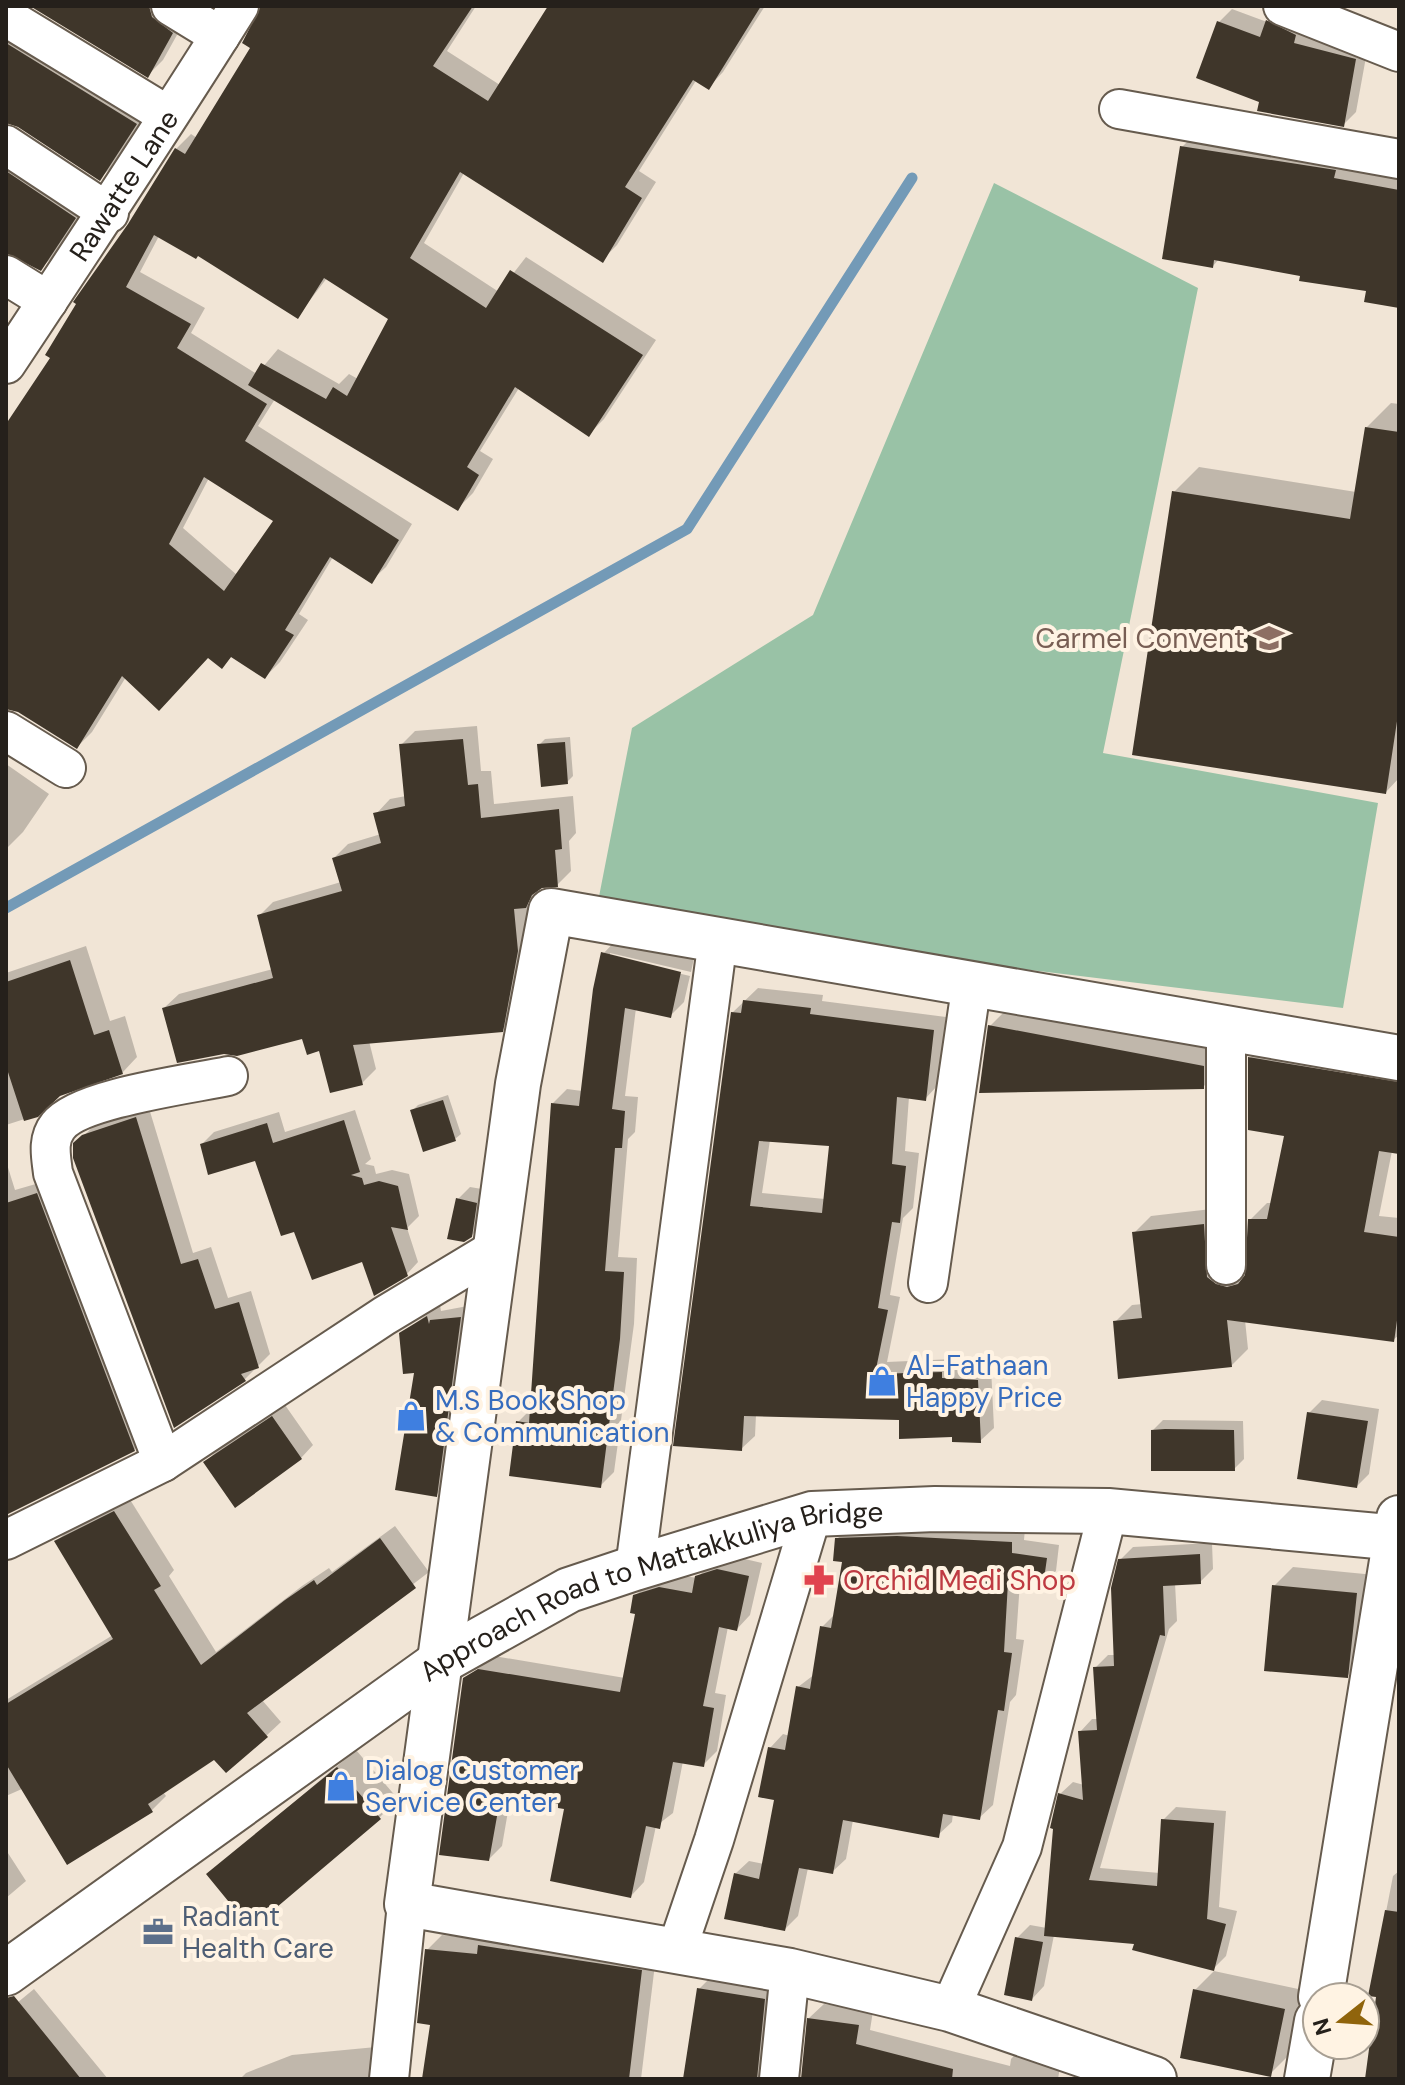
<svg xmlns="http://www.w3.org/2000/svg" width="1405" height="2085" viewBox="0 0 1405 2085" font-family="'DM Sans',sans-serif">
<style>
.green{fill:#99c2a6}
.shadow{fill:#0003;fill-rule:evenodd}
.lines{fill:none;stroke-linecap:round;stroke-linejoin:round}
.stream{stroke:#739ab7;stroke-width:11}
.building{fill:#3f362a;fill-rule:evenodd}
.street-casing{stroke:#665b4e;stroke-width:42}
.secondary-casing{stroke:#665b4e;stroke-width:48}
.primary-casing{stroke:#665b4e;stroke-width:48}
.street{stroke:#fff;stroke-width:38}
.secondary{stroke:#fff;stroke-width:44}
.primary{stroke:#fff;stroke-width:44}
.labels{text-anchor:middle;stroke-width:8;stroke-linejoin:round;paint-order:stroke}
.street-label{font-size:28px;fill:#25201b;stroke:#fff3e3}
.education-label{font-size:28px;fill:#785e54;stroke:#fff3e3;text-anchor:end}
.shop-label{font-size:28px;fill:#366cbe;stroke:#fff3e3;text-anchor:start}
.health-label{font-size:28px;fill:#be3a42;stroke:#fff3e3;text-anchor:start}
.service-label{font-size:28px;fill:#4e5e75;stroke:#fff3e3;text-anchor:start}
</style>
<rect width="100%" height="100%" fill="#f1e5d6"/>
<path class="green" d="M994,183L1198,288L1103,753L1378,803L1343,1008L595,917L632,728L813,615Z"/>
<path class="shadow" d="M34,6H172L187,17L163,60L148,75Z
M263,6H476L447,51L500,85L550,6H765L723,72L709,87L697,79L639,171L656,182L617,245L602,260L464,173L424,243L499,292L526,257L656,340L604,419L589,434L519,388L480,451L493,459L473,493L458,508L275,399L258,426L412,524L386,567L371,581L333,557L299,614L308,620L280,662L265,677L232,656L222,666L208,656L126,677L92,732L77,747L18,710L6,707V432L176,149L191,134L197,138L253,48ZM159,236L199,254L297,317L327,278L391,318L358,379L349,374L339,384L278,349L257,374L191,333L205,308L140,272ZM209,478L276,521L237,575L183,528Z
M1232,9L1267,22L1280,9L1368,46L1356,112L1343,125L1261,100L1219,22Z
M6,15L151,109L115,164L100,178L18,124H6Z
M1199,130L1399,170V306L1368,289L1302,274L1219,259L1213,266L1182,147Z
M6,144L90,202L56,254L41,268L6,252Z
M1391,403L1399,404V778L1386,792L1174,492L1199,467L1356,492L1366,428Z
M477,726L481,771H491L494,804L573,796L576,833L569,841L571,871L557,885L542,886L528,903L531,936L516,1015L502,1030L369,1041L376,1069L362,1083L303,1037L164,1008L179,994L273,969L259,916L273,902L341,882L334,858L348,844L381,834L376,814L390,799L406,796L401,745L415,731Z
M570,737L573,776L567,782L539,745L545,739Z
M6,764L49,794L23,832L6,849Z
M617,939L694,958L691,972L610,953V957L690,976L684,1002L670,1016L636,1008L625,1096L638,1097L635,1132L628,1139L618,1257L637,1258L634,1324L614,1472L600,1486L518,1422L532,1408L553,1103L567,1089L582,1091L603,954Z
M86,946L110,1021L125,1016L137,1057L122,1073L59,1094L37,1115L6,1125V973Z
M758,988L823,995L822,1001L946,1017L938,1085L925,1099L909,1097L905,1151L919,1153L913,1208L903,1218L890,1295L900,1297L887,1362L954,1359L955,1365L991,1367L994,1428L980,1441L900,1418L756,1415L755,1436L741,1449L732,1013ZM770,1140L831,1144L825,1199L762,1193Z
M1009,1007L1222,1048V1068L1203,1087L990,1026Z
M1267,1041L1399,1064V1152L1392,1151L1379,1216L1399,1218V1335L1393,1340L1245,1320L1248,1349L1231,1366L1115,1322L1132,1305L1143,1304L1134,1233L1151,1216L1220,1208L1233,1268L1248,1270L1250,1220L1267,1203H1273L1286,1134L1250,1058Z
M448,1095L461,1134L455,1139L412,1111L418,1105Z
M148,1105L193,1253L211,1247L228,1298L251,1291L270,1354L245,1379L175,1425L75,1144L97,1123Z
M355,1110L371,1159L365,1164L374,1166L376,1174L392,1170L409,1174L419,1216L407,1228L418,1262L406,1275L296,1229L256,1159L202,1144L214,1132L279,1112L285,1132Z
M6,1161L15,1190L53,1179L150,1434L134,1450L6,1513Z
M470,1187L488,1190L484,1223L471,1236L458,1199Z
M440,1305L441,1311L473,1305L449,1482L436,1495L416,1371L401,1334Z
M1322,1400L1379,1409L1369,1474L1357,1486L1309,1413Z
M285,1405L313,1445L301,1458L205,1462L218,1450Z
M1163,1420L1243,1421L1244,1459L1234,1469L1153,1430Z
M129,1498L174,1570L169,1576L216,1652L302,1586L329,1568L332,1572L395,1526L429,1572L262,1700L281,1722L266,1736L215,1757L163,1792L166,1796L151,1811L115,1748L6,1796V1700L113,1635L57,1541L71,1527Z
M851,1525L1025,1529L1024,1540L1059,1545L1056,1571L1042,1584L1020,1582L1016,1639L1024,1640L1016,1695L1010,1702L993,1805L979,1818L953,1813L952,1822L938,1835L853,1820L846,1859L832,1872L808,1868L798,1916L785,1929L735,1874L749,1861L764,1864L776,1799L770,1748L783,1734L790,1736L798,1687L815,1674L822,1627L835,1614L844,1560L837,1539Z
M1212,1543L1213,1569L1200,1582L1175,1583L1177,1621L1169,1629L1100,1868L1160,1873L1163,1820L1176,1807L1226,1811L1219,1907L1237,1911L1226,1956L1213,1969L1136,1943L1054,1935L1044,1986L1032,1999L1017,1938L1030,1925L1047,1928L1060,1794L1073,1782L1084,1785L1080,1732L1092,1719H1098L1095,1668L1108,1655H1116L1120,1560L1133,1547Z
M732,1556L762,1563L750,1615L737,1629L728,1627L715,1693L726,1695L717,1751L703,1765L683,1761L673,1813L656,1826L644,1882L631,1896L561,1803L511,1794L502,1846L489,1859L465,1679L494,1656L625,1678L638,1612L635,1596L649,1582L674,1574L697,1578L711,1563Z
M1293,1567L1375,1575L1366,1657L1347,1676L1274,1586Z
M356,1750L398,1799L379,1818L208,1875Z
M6,1850L26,1881L6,1898Z
M1399,1871V2079H1367L1378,1996L1370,1994L1393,1876Z
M442,1935L656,1956L641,2079H424L432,2023L427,1950Z
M1214,1971L1303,1990L1289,2055L1270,2074L1195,1990Z
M714,1974L779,1985L780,2079H685L699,1989Z
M34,1989L108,2079H6V2012Z
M824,2004L873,2011L870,2030L1010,2066L1011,2059L1025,2044L1062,2055L1058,2079H803L809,2018Z
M376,2047L380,2079H240L246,2073L292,2055Z"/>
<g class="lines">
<path class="stream" d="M6,908L687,529L912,178"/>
</g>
<path class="building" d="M30,6H149L152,17L173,33L148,78Z
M261,6H473L433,66L488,101L548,6H761L709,90L693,80L625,187L642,198L603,263L460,172L410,258L486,308L510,270L643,355L589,437L515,387L467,467L479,475L458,511L248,385L261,363L326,399L333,387L347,396L388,319L324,278L298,319L198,256L196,259L154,235L126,287L191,324L177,348L267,404L245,441L399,540L372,584L330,557L285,630L294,635L265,679L231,657L222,669L208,658L159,711L122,676L77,749L18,712L6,709V424L50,358L45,355L76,304L73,302L128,224L175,148L185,154L250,48L242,43ZM204,477L273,521L224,591L169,544Z
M1266,20L1296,35L1294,43L1356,59L1344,127L1257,111L1259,102L1196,78L1217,21L1260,37Z
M6,43L137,124L100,181L18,127L6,123Z
M1180,146L1336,170L1334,178L1399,190V308L1364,302L1366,291L1299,281L1300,276L1214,260L1213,268L1162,259Z
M6,171L76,218L41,271L6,253Z
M1365,427L1399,432V708L1386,794L1132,755L1172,491L1350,519Z
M463,739L468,785L478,784L481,818L559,809L562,849L555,850L558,887L542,888L532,895L526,908L514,909L518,951L503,1032L353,1045L363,1085L330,1093L319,1051L307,1055L302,1039L237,1056L224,1054L177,1063L162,1008L273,978L257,915L342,891L332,858L381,843L373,813L405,806L399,744Z
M565,742L568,784L541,787L537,744Z
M601,952L681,972L671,1018L625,1008L612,1109L625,1111L622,1148H615L605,1271L624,1272L620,1339L601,1488L509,1476L516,1421L529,1423L551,1103L579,1106L593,989Z
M70,960L94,1035L109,1030L123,1074L60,1096L38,1117L24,1121L6,1066V982Z
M743,1000L811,1008L810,1014L934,1030L926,1101L897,1097L892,1164L906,1166L900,1223L892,1222L878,1308L888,1310L875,1374L942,1372V1378L978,1380L981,1443L952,1442V1437L899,1439V1420L744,1416L742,1451L673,1446L731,1012L741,1013ZM759,1141L829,1146L822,1213L750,1206Z
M988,1025L1204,1066V1089L979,1093Z
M1248,1057L1399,1082V1154L1379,1151L1364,1232L1399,1237V1306L1394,1342L1227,1320L1232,1367L1118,1379L1113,1321L1142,1318L1132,1232L1204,1224L1207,1277L1216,1284L1227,1287L1238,1284L1245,1275L1248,1219H1267L1284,1136L1248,1130Z
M443,1100L456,1141L423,1152L410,1110Z
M136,1117L181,1264L198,1259L215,1309L239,1302L259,1368L241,1374L246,1381L174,1428L73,1158V1143L82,1135Z
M344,1120L360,1172L351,1175L362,1178L364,1185L379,1181L398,1186L408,1230L391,1227L408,1276L374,1296L362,1262L312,1280L294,1232L281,1236L255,1161L208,1175L200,1144L267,1123L273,1143Z
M37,1193L135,1451L6,1515V1203Z
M456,1198L477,1203L472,1237L464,1242L447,1239Z
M427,1316L429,1324L430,1320L461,1317L437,1497L395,1490L414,1373L403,1374L399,1333Z
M1307,1412L1368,1421L1357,1488L1297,1479Z
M272,1416L302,1459L235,1508L203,1462Z
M1165,1429L1234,1430L1235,1471H1151V1430Z
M114,1511L161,1586L154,1590L201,1665L285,1600L314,1580L317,1585L380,1538L416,1588L247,1713L268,1737L226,1773L214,1760L148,1804L153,1812L67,1865L6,1764V1704L113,1639L54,1541Z
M897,1536L1012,1542V1553L1047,1558L1043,1586L1008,1582L1004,1652L1012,1653L1004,1711L998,1710L980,1820L943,1814L939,1838L843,1820L833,1874L799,1868L785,1931L724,1919L734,1873L759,1879L774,1800L758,1797L768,1747L785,1750L796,1686L810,1689L820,1626L831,1628L842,1562L833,1561L835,1538Z
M1200,1554L1201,1584L1163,1586L1165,1636L1160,1635L1089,1880L1157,1886L1161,1819L1214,1823L1207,1919L1226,1924L1214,1971L1132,1950L1134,1944L1044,1936L1053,1829L1050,1828L1058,1793L1083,1800L1078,1731L1097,1730L1093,1667L1114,1666L1111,1588L1118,1559Z
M717,1569L749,1576L737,1631L719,1627L703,1706L714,1708L704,1767L673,1762L660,1829L646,1826L631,1898L550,1881L564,1809L558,1808V1804L501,1794L489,1861L439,1855L463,1678L478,1669L620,1692L635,1614L630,1613L633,1595L659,1587L692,1593L695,1576Z
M1272,1585L1357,1593L1348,1678L1264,1671Z
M337,1767L381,1819L251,1929L206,1874Z
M1385,1910L1399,1912V2079H1365L1376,1997L1368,1996Z
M1015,1937L1043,1942L1032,2001L1004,1995Z
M478,1945L642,1970L629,2079H422L430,2025L417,2023L425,1949L477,1954Z
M697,1988L765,1999L757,2079H683Z
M1193,1989L1285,2009L1271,2077L1180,2058Z
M14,1996L57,2049L81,2079H6V1998Z
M807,2018L859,2025L856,2044L953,2069L952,2079H801Z"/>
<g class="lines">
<g class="street-casing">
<g id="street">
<path d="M171,6L220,36"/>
<path d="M1283,6L1399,52"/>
<path d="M6,17L167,115"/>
<path d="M1119,109L1399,159"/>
<path d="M6,145L109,213"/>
<path d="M6,275L48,301"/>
<path id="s1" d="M6,364C85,245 163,127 239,6"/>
<path d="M6,731L66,768"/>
<path d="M1226,1027V1265"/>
<path d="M928,1283L972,982"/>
<path d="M163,1462L53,1173C51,1156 47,1140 58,1126C79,1098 191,1084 228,1076"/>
<path d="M6,1540L163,1462L384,1316L497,1248"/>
<path d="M635,1568L718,939"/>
<path d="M676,1952L714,1840L812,1514"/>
<path d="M950,2009L1022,1847L1108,1511"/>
<path d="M389,2079L407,1904"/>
<path d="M779,2079L790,1971"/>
</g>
</g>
<g class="secondary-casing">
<path id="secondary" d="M1321,1997L1399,1518
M1154,2079L950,2009L790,1971L407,1904L518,1084L551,911L1399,1058
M1307,2079L1317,2021"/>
</g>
<g class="primary-casing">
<g id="primary">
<path id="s2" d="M6,1973L440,1662L569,1590L635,1568L812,1514L935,1509L1108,1511L1399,1538"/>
</g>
</g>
<use href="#street" class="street"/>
<use href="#secondary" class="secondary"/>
<use href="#primary" class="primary"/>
</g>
<defs>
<g id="school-bare" transform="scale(2.4)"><path d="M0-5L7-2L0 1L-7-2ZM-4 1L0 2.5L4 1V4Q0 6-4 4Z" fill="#8d6e63" stroke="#fff3e3" stroke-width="2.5" paint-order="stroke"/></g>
<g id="shop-bare" transform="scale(2.4)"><path d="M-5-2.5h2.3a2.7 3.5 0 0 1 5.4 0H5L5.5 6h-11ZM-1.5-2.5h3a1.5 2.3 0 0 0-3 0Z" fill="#3f7fe0" stroke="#fff3e3" stroke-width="2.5" paint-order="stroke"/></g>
<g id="pharmacy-bare" transform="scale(2.4)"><path d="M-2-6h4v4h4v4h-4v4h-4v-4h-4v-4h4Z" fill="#e0444e" stroke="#fff3e3" stroke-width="2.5" paint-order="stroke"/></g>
<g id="office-bare" transform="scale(2.4)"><path d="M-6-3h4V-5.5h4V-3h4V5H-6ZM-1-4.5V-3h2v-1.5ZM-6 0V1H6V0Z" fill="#5c6f8a" stroke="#fff3e3" stroke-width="2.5" paint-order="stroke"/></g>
</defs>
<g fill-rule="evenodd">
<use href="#school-bare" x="1269" y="638"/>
<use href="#shop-bare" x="882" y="1381"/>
<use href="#shop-bare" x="411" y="1416"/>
<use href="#pharmacy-bare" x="819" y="1580"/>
<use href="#shop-bare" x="341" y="1786"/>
<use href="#office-bare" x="158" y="1932"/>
</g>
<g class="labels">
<g class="street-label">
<text dy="10" stroke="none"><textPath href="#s1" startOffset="214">Rawatte Lane</textPath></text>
<text dy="10" stroke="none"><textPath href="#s2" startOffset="760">Approach Road to Mattakkuliya Bridge</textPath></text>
</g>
<g class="education-label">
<text x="1245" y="648">Carmel Convent</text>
</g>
<g class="shop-label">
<text x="906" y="1375">Al-Fathaan<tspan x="906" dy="32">Happy Price</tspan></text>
<text x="435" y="1410">M.S Book Shop<tspan x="435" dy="32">&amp; Communication</tspan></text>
<text x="365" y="1780">Dialog Customer<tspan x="365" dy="32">Service Center</tspan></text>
</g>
<g class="health-label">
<text x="843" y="1590">Orchid Medi Shop</text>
</g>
<g class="service-label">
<text x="182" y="1926">Radiant<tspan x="182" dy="32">Health Care</tspan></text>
</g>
</g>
<rect width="1405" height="2085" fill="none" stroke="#25201b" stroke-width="16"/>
<g transform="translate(1341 2021) rotate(253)"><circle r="38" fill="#fff3e3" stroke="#a89f93" stroke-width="2"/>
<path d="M0-6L14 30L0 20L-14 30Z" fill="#90640c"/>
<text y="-12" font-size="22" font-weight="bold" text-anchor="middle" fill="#25201b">N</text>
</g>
</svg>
